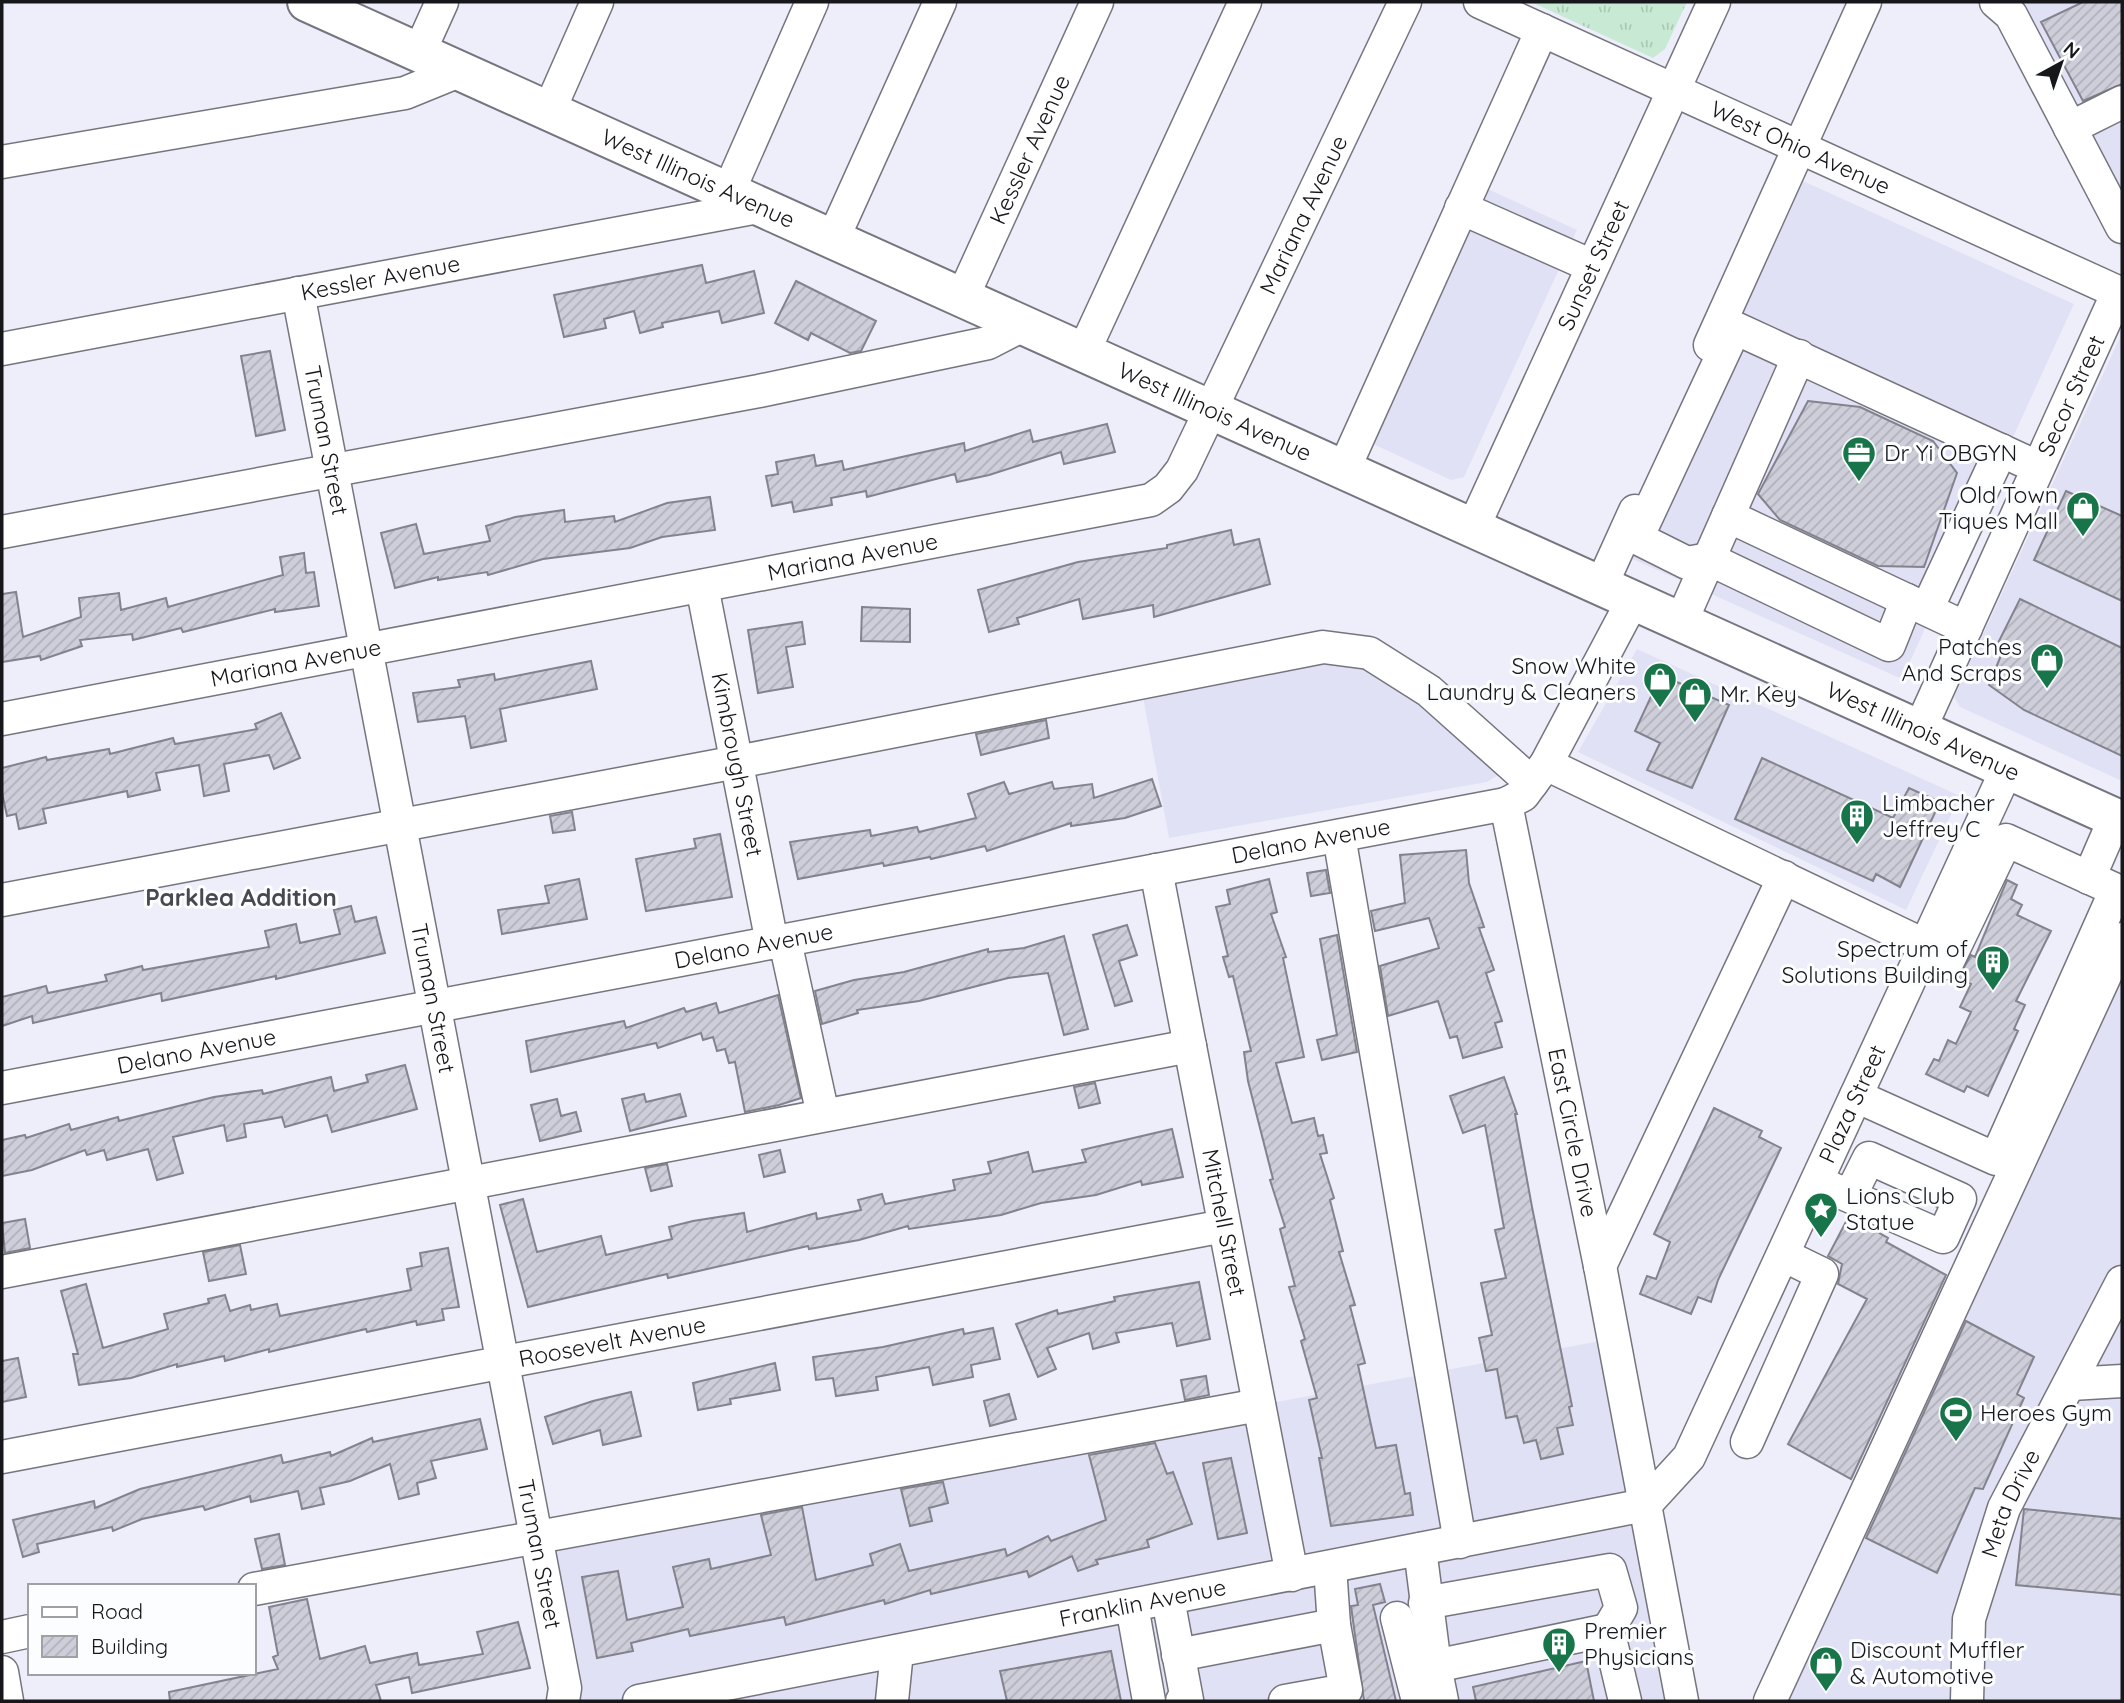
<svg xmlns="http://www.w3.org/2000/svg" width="2124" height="1703" viewBox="0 0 2124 1703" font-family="Quicksand,sans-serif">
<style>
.built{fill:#e0e1f4}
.grass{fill:url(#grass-tufts)}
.building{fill:url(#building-hatch);stroke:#83838e;stroke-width:2}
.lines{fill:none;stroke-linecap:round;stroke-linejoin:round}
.minor-casing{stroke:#75757f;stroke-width:35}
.major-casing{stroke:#75757f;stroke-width:42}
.minor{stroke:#fff;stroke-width:32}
.major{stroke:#fff;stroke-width:38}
.labels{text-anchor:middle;stroke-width:6;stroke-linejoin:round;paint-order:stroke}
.street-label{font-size:23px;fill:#17171b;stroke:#fcfdff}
.poi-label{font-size:23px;fill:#17171b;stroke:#fcfdff;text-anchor:start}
.neighbourhood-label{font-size:24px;font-weight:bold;fill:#474851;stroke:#fcfdff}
</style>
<defs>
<pattern id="grass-tufts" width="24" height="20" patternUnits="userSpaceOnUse" patternTransform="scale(1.75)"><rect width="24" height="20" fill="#c8ead4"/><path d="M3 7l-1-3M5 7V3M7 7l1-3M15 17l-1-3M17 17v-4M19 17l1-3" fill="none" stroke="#abc8b5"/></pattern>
<pattern id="building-hatch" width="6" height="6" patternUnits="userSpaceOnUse" patternTransform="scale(1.75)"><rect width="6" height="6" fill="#ceceda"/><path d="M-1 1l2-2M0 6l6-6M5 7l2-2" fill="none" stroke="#b0b0ba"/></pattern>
</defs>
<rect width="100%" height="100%" fill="#eeeefa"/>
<path class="built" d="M1995,2H2122V252L2015,19Z
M1792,176L2074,304L1902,679L1619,553Z
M1479,185L1577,230L1464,477L1451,480L1360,438Z
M2122,333V781L1960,707L1954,697Z
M1637,649L1960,796L1906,910L1578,752Z
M1368,656L1508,769L1487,782L1169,838L1143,697L1324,658Z
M2122,932V1701H1768Z
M1616,1338L1677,1701H565L535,1542Z"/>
<path class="grass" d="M1531,2H1687L1665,49L1653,58Z"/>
<path class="building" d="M2083,2H2122V84L2083,101L2041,22Z
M702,265L706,283L754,271L764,313L722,323L719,311L662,323L663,327L640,333L634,311L604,319L606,328L564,337L554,295Z
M796,281L876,321L861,351L850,353L811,333L808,340L775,323Z
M270,351L285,430L256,436L241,356Z
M1808,401L1860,407L1933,441L1957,473L1924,567L1878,566L1780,520L1758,494Z
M1107,424L1115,452L1064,464L1061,452L989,475L957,482L955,474L867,497L866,491L831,498L832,505L794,512L792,502L772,506L766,476L778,474L776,462L814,455L816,466L842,461L844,470L964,443L965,451L1030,430L1033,442Z
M2066,491L2122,516V601L2034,560Z
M710,497L715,530L662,537L630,548L543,559L488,575L487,572L438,580V577L395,588L381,533L416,524L424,554L490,541L486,526L515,517L564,510L565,522L614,516L615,522L667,503Z
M1231,530L1234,545L1259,539L1270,584L1154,617L1153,605L1083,619L1079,599L1017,618L1019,624L989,632L978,590L1078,562L1167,548V545Z
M304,553L306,573L314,572L319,606L275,612V609L183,632L181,628L133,640L132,634L80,640L82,646L41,660L40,656L2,662V594L16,592L23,637L81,617L79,598L119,593L121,610L166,598L168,607L283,575L280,557Z
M2020,599L2122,648V756L2024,710L1989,685L2004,648L1997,645Z
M862,607L910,609V642L861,641Z
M802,622L805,644L786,647L793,687L758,693L748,630Z
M591,661L597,689L500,709L506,741L471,748L465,716L418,722L413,693L460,687L458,680L494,674L495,680Z
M1661,675L1729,705L1692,788L1647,770L1660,743L1635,731Z
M281,713L300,758L274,769L269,755L224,764L229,791L204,796L199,765L156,773L160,790L128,797L127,791L43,809L46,823L19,829L16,814L7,816L2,793V768L46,757L47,760L109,749L110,754L173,738L175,744L257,729L255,724Z
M1046,720L1049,738L981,755L976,734Z
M1762,758L1893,818L1909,788L1940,802L1900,887L1876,874L1873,881L1735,819Z
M1152,779L1161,806L1125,818L1071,826V823L987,851L985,846L931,859L930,857L884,866L883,863L798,879L790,842L870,830L871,836L917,827L919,832L976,818L968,794L1004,782L1009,794L1052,782L1054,789L1092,784L1094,798Z
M572,812L575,830L553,833L550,816Z
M720,834L732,897L646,911L636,859L696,848L694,839Z
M1466,850L1469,883L1484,927L1479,928L1494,970L1486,973L1502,1021L1495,1023L1502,1047L1463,1058L1457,1036L1450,1038L1438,1001L1388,1016L1380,966L1439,948L1429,918L1375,931L1371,911L1405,903L1400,855Z
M1326,870L1330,893L1311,896L1307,873Z
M579,879L587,919L502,934L498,910L549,903L545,886Z
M1269,879L1277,912L1271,914L1286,957L1283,958L1304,1057L1276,1063L1292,1123L1314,1118L1318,1136L1323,1135L1327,1153L1320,1154L1334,1198L1330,1200L1343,1251L1339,1252L1355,1305L1350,1306L1365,1363L1358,1365L1376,1448L1396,1445L1405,1494L1410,1493L1413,1515L1331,1526L1319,1458H1322L1309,1400L1317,1398L1301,1341L1305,1339L1289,1287L1295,1286L1280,1229L1285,1227L1270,1180L1273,1179L1248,1081L1244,1052L1251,1051L1233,976L1229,977L1223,957L1228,956L1216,907L1230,904L1227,890Z
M2007,880L2017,885L2011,899L2022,905L2017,915L2051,931L2016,1001L2025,1005L2014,1029L2018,1031L1988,1096L1967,1086L1964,1092L1926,1074L1934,1059L1939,1061L1948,1040L1956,1044L1971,1012L1960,1007L1971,984L1958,978L1971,955L1975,957Z
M351,906L355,922L376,917L385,953L276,979V976L162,1001L161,993L33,1023L32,1016L2,1026V997L46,986L48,993L107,981L105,975L142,966L143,970L269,947L265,931L296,924L300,943L340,934L334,910Z
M1127,925L1137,955L1119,961L1132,1001L1115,1006L1093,935Z
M1337,935L1357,1052L1322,1060L1317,1040L1337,1035L1320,939Z
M1064,936L1088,1029L1064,1035L1048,973L1008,978L919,1001L857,1010L858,1013L822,1024L815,991L854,980L904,972L988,949V952L1024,948Z
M778,995L801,1098L779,1105L745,1112L735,1062L729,1063L725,1049L717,1051L713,1037L703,1040L701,1033L658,1048L656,1043L531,1072L526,1041L624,1021L626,1028L684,1008L686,1012L716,1003L719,1013Z
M405,1065L417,1109L354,1126L332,1132L327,1115L285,1127L282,1117L244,1124L246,1137L227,1141L224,1125L173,1137L183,1173L157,1180L148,1149L107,1160L104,1150L87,1155L85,1150L32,1170L2,1176V1140L25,1135L26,1138L69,1124L71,1130L118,1117L119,1121L214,1097L262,1090L263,1094L331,1077L334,1091L368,1082L366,1075Z
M1504,1077L1517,1114H1515L1532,1207L1572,1406L1569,1407L1573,1425L1557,1428L1563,1454L1541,1459L1536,1440L1524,1443L1517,1416L1506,1418L1497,1369L1486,1371L1479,1338L1492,1335L1481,1283L1506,1278L1495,1230L1504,1228L1485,1125L1463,1133L1450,1096Z
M1095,1083L1100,1103L1079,1108L1074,1087Z
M644,1094L646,1102L680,1094L686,1116L630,1131L622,1099Z
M557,1099L561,1116L576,1112L581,1131L540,1141L531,1105Z
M1714,1108L1762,1131L1759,1137L1781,1148L1718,1280L1711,1302L1698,1297L1691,1314L1640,1294L1647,1276L1656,1279L1670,1242L1654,1234Z
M1172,1129L1183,1177L1142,1185L1141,1181L1096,1195L1041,1203L1001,1215L909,1229L908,1226L859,1240L809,1249L808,1246L668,1278L667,1274L528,1307L500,1205L523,1199L537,1252L601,1236L606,1255L672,1239L669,1227L693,1221L744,1213L747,1232L816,1213L817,1219L861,1210L858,1200L882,1194L885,1204L955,1190L953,1180L991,1173L988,1162L1028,1152L1033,1172L1086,1162L1082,1150Z
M780,1150L785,1172L764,1177L759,1155Z
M667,1164L672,1186L651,1191L645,1168Z
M1849,1216L1888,1238L1886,1242L1946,1275L1851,1479L1788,1444L1867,1299L1838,1284L1842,1264L1828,1256Z
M25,1219L30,1248L5,1253L2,1223Z
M240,1245L246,1274L209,1281L203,1252Z
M448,1248L459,1307L442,1309L444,1320L417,1325L416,1321L367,1332L366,1329L269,1352V1349L225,1361L224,1356L177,1367V1364L131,1378L79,1385L73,1354H78L61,1291L86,1284L103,1348L168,1329L164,1314L209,1303L208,1299L225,1295L230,1311L250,1305L251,1310L277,1304L280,1316L411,1290L407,1269L422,1266L420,1253Z
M1199,1282L1210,1339L1177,1346L1172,1323L1116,1333L1119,1342L1093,1349L1089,1333L1047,1348L1056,1369L1038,1377L1016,1324L1057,1310L1058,1314L1115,1301L1114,1297Z
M1966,1321L2034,1357L2017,1394L2024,1398L1983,1489L1975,1488L1937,1573L1866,1538Z
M993,1328L1000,1359L971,1365L973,1377L933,1385L929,1367L876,1377L878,1390L836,1396L833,1378L816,1380L813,1357L883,1347L963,1329L964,1334Z
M18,1358L26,1397L2,1402V1361Z
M775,1363L780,1390L730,1399L731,1404L698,1410L693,1383Z
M1206,1376L1209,1395L1185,1400L1181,1380Z
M631,1392L641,1436L603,1445L600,1430L553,1444L545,1417L593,1401Z
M1009,1394L1016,1419L990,1426L984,1401Z
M480,1419L487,1449L431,1461L436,1478L417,1483L419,1494L399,1499L390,1464L350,1481L320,1488L324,1504L302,1509L298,1491L251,1502L250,1496L205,1510L203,1506L142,1519L113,1531L112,1527L37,1544L39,1552L23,1557L13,1520L94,1501L95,1508L140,1489L281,1455L283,1463L330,1452L331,1456L372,1438L373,1442Z
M1155,1443L1167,1474L1173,1472L1192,1524L1147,1540L1149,1547L1096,1560L1098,1564L1078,1571L1072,1556L1029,1577L1027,1571L931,1594L930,1590L885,1604L884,1600L786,1625L784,1617L690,1636L688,1629L631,1643L633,1651L597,1658L582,1577L618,1571L627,1620L683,1607L673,1567L709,1559L711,1569L771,1555L761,1515L802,1507L816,1580L873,1565L870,1554L900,1544L909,1571L1005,1549L1007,1556L1048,1536L1051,1541L1106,1520L1089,1455Z
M1231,1458L1247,1533L1218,1539L1203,1463Z
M943,1482L948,1503L929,1508L932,1521L910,1526L901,1489Z
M2024,1509L2122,1519V1595L2016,1585Z
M279,1534L285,1565L262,1569L255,1539Z
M1380,1584L1385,1602L1373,1605L1396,1701H1364L1351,1606L1358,1605L1355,1589Z
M307,1599L320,1659L365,1646L370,1663L417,1653L419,1665L483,1654L477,1632L518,1622L530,1668L412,1693L409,1677L376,1685L381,1701H170L169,1692L278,1669L273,1657L278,1655L269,1607Z
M1111,1651L1121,1701H1007L1000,1671Z
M1586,1661L1594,1701H1476L1473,1687Z"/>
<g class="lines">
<g class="minor-casing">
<g id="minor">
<path id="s1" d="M1480,2L2122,294"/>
<path d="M1996,2L2011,15L2122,227"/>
<path d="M419,53L442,2"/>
<path d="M549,111L597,2"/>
<path d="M2070,128L2122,102"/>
<path d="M2,162L405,93L459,71"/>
<path d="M728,193L812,2"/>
<path d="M1461,208L1592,266"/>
<path d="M833,239L940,2"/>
<path id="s2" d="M298,293L565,1688L563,1701"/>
<path id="s3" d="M963,296L1097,2"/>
<path d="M1710,345L1865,2"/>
<path id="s4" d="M2,349L758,207"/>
<path d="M1084,351L1245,2"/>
<path d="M1344,469L1542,30"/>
<path d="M1728,516L1966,628"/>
<path id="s5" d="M1473,528L1714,2"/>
<path d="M2,532L759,391L988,343L1025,324"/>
<path id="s6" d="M702,586L772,943"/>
<path d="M1601,586L1635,511"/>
<path id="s7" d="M1633,600L1546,764L1523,795L1506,804L1600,1266L1682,1701"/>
<path d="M1907,600L1889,645L1709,559L1687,563L1637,538L1735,328L2037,467"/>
<path d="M1927,609L2001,450"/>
<path d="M1681,622L1799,356"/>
<path id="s8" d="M2,719L1151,500L1168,488L1182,470L1405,2"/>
<path id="s9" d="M1920,729L2118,292"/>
<path d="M1546,764L1926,946"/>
<path d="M1339,836L1460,1542"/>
<path id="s10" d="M1156,870L1292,1575"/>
<path d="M2089,878L2115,818"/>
<path d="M2,900L737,762L1323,647L1369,653L1429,691L1532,783"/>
<path d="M785,941L823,1115"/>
<path id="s11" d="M2,1088L1506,804"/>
<path d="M1856,1096L1996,1159L2116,890L2006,840L1947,963L1923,953"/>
<path d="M1817,1182L1943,1237L1960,1199L1869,1158L1850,1196"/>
<path d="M1600,1266L1784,877"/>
<path d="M2,1272L1190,1046"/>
<path d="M2071,1384L2122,1381"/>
<path d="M1747,1442L1822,1274L1783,1255"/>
<path id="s12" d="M2,1457L1224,1226"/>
<path d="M1420,1549L1435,1666L1608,1630L1625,1701"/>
<path d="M254,1589L1259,1405"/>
<path d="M1168,1599L1187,1700L1182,1701"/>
<path d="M1425,1603L1610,1570L1621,1608L1608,1630"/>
<path d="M1132,1606L1149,1701"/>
<path d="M1397,1618L1418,1701"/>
<path d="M2,1637L30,1631"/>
<path d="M1178,1655L1334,1625"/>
<path d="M1435,1666L1442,1701"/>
<path d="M2,1672L7,1701"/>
<path id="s13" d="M639,1701L1645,1505L1689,1457L2007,769"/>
<path d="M892,1701L897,1651"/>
<path d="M1285,1701L1346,1690L1334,1625L1330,1567"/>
<path d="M1770,1701L2122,939"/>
<path id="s14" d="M1967,1701L1969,1619L2004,1508L2122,1282"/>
</g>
</g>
<g class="major-casing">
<g id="major">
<path id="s15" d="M307,2L2122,821"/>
</g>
</g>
<use href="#minor" class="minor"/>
<use href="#major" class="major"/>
</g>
<defs>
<g id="office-pin" transform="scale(1.75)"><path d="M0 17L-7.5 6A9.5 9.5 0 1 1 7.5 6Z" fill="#187449" stroke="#fcfdff"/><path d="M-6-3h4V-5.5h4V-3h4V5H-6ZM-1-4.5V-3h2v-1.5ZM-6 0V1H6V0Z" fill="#fff"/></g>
<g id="shop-pin" transform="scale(1.75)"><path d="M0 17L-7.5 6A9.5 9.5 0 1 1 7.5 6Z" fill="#187449" stroke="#fcfdff"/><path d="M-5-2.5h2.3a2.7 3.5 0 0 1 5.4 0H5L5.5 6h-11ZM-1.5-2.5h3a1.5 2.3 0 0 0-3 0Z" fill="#fff"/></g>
<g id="building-pin" transform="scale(1.75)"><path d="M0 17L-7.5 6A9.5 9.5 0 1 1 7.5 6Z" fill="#187449" stroke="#fcfdff"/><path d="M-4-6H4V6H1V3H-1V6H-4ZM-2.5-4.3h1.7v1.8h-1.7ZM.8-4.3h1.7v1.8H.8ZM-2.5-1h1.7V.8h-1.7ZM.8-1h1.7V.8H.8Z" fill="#fff"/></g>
<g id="sight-pin" transform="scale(1.75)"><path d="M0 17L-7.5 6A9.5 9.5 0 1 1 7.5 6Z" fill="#187449" stroke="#fcfdff"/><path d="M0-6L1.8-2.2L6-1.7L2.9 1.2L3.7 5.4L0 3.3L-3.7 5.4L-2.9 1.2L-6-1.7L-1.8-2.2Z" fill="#fff"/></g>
<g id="stadium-pin" transform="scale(1.75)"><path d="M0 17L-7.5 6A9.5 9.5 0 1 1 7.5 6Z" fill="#187449" stroke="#fcfdff"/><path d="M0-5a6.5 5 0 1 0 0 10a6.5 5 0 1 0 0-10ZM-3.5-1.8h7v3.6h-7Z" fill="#fff"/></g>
</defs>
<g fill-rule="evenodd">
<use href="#office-pin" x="1859" y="453"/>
<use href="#shop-pin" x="2083" y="508"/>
<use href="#shop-pin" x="2047" y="660"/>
<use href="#shop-pin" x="1660" y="679"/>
<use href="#shop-pin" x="1695" y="694"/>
<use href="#building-pin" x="1857" y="816"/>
<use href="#building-pin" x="1993" y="962"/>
<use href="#sight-pin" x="1821" y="1209"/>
<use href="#stadium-pin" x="1956" y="1413"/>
<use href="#building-pin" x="1559" y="1644"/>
<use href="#shop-pin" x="1826" y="1663"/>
</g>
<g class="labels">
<g class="street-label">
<text dy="8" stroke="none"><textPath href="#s1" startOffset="352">West Ohio Avenue</textPath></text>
<text dy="8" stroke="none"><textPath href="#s3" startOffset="161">Kessler Avenue</textPath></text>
<text dy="8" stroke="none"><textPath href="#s15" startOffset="429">West Illinois Avenue</textPath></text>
<text dy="8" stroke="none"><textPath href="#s8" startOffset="1496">Mariana Avenue</textPath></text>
<text dy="8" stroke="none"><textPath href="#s5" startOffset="289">Sunset Street</textPath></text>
<text dy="8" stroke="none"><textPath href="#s4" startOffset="385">Kessler Avenue</textPath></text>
<text dy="8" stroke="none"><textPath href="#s9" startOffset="366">Secor Street</textPath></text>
<text dy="8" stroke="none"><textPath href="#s15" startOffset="996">West Illinois Avenue</textPath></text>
<text dy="8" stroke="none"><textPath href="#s2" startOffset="150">Truman Street</textPath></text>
<text dy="8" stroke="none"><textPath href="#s8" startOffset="866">Mariana Avenue</textPath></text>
<text dy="8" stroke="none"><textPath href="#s8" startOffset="299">Mariana Avenue</textPath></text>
<text dy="8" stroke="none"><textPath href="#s15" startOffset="1773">West Illinois Avenue</textPath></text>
<text dy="8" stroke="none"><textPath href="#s6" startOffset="182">Kimbrough Street</textPath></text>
<text dy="8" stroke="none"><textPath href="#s11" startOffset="1332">Delano Avenue</textPath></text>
<text dy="8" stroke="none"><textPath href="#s11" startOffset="765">Delano Avenue</textPath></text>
<text dy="8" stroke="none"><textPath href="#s2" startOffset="718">Truman Street</textPath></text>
<text dy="8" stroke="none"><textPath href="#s11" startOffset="198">Delano Avenue</textPath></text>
<text dy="8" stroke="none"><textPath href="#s13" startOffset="1479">Plaza Street</textPath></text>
<text dy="8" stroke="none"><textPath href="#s7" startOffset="579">East Circle Drive</textPath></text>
<text dy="8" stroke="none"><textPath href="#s10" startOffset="359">Mitchell Street</textPath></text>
<text dy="8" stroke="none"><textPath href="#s12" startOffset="621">Roosevelt Avenue</textPath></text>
<text dy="8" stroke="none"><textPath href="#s14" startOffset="205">Meta Drive</textPath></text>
<text dy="8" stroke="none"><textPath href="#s2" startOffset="1284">Truman Street</textPath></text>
<text dy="8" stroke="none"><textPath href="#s13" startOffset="513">Franklin Avenue</textPath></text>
</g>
<g class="poi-label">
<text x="1884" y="461">Dr Yi OBGYN</text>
<text x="2058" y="503" text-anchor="end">Old Town<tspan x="2058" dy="26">Tiques Mall</tspan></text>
<text x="2022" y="655" text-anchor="end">Patches<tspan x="2022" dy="26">And Scraps</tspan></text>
<text x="1636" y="674" text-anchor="end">Snow White<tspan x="1636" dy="26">Laundry &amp; Cleaners</tspan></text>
<text x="1720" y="702">Mr. Key</text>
<text x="1882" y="811">Limbacher<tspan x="1882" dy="26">Jeffrey C</tspan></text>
<text x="1968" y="957" text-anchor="end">Spectrum of<tspan x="1968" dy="26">Solutions Building</tspan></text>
<text x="1846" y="1204">Lions Club<tspan x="1846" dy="26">Statue</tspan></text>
<text x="1980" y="1421">Heroes Gym</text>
<text x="1584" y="1639">Premier<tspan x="1584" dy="26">Physicians</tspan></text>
<text x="1850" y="1658">Discount Muffler<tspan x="1850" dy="26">&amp; Automotive</tspan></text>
</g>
<g class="neighbourhood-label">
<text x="241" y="906">Parklea Addition</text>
</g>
</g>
<rect width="2124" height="1703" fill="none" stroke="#17171b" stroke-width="7"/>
<rect x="28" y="1584" width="228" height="91" fill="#fcfdff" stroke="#a0a1a4" stroke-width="2"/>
<rect x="42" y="1607" width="35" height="10" fill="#ffffff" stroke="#a0a1a4" stroke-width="2"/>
<text x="91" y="1619" font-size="21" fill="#17171b">Road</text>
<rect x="42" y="1636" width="35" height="21" fill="url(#building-hatch)" stroke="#a0a1a4" stroke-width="2"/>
<text x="91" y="1654" font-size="21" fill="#17171b">Building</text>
<g transform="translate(2061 63) rotate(40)" stroke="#fcfdff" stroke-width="5" paint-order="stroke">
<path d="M0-5L12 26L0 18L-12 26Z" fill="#17171b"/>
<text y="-10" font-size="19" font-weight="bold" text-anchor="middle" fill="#17171b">N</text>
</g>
</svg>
